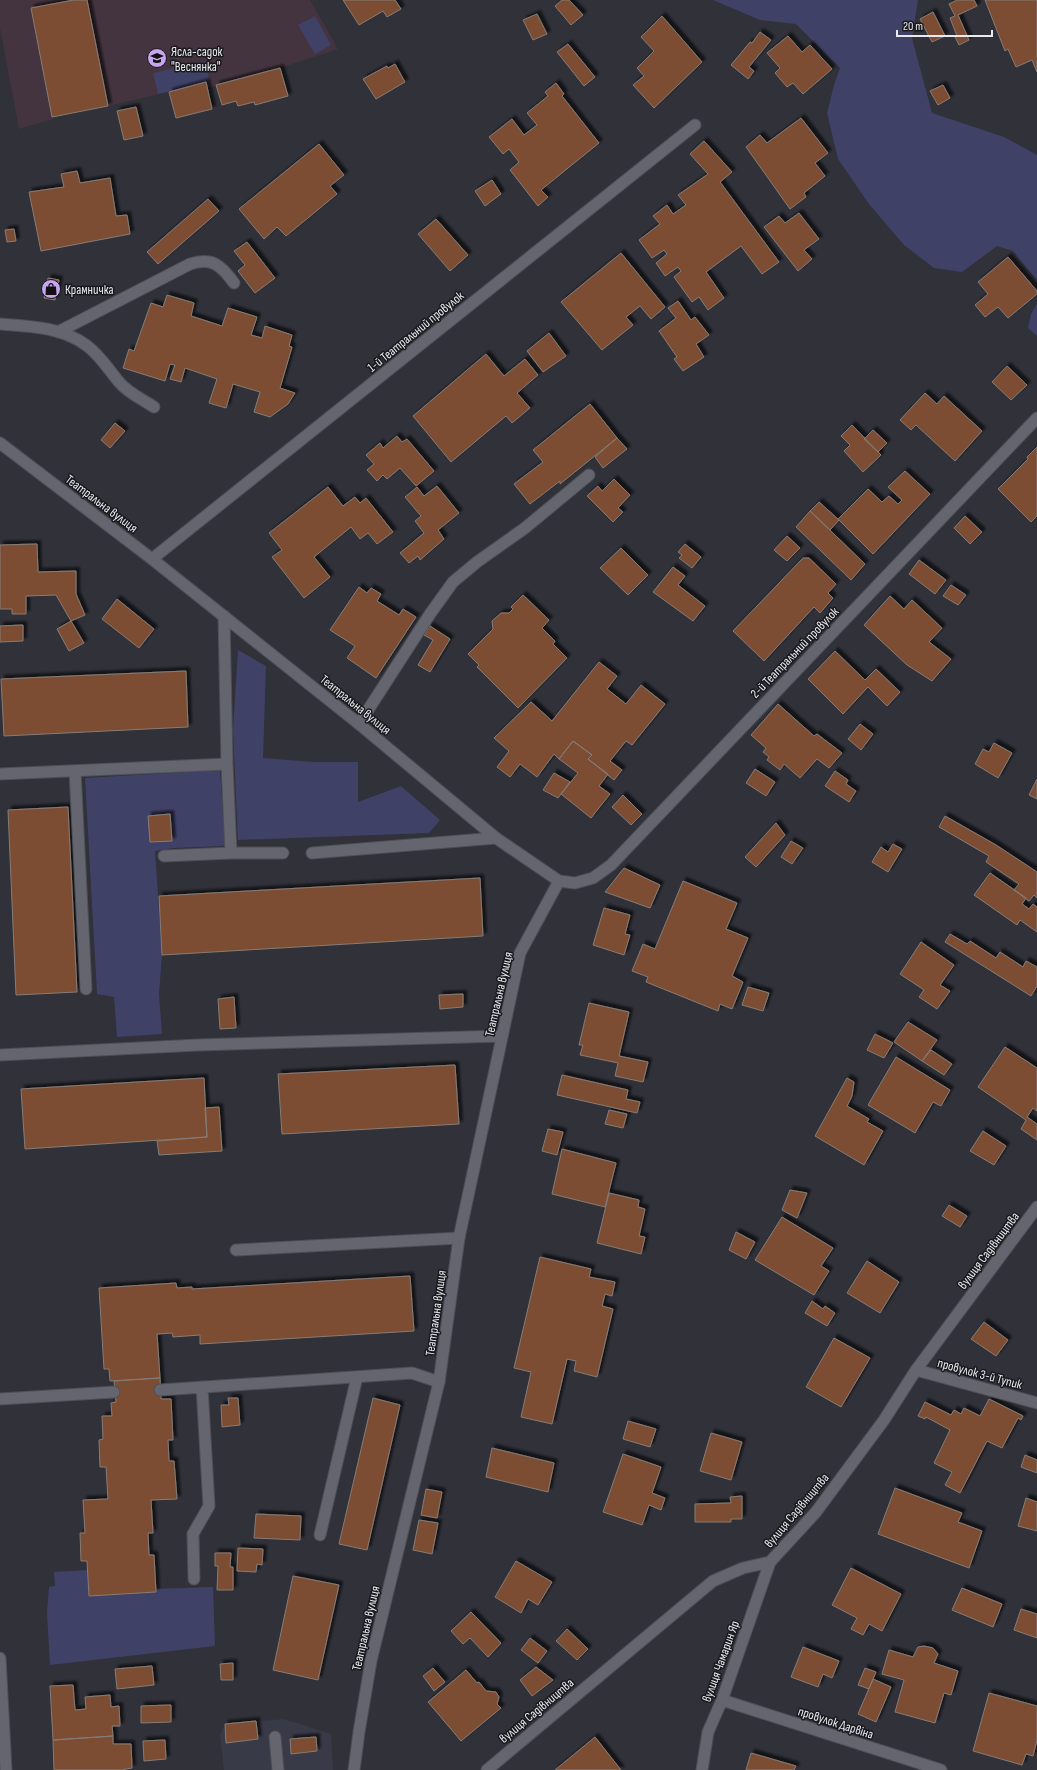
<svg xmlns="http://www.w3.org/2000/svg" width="1037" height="1770" viewBox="0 0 1037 1770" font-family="'Sofia Sans Condensed',sans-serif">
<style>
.built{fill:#393a47}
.education{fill:#44343f}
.green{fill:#404167}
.building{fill:#7b4e32;stroke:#867c77;filter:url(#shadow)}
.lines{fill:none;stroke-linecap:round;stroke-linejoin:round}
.service-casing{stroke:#4e4f56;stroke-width:13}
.minor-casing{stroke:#4e4f56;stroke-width:13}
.tertiary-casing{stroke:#4e4f56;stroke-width:13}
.service{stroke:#64656e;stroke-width:11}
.minor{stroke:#64656e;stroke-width:11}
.tertiary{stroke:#64656e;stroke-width:11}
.labels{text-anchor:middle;stroke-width:3;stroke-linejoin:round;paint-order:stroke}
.poi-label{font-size:13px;fill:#e9eaef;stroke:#19191d;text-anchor:start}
.street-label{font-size:13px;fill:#e9eaef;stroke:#19191d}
</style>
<defs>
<filter id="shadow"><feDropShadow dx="3.5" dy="-3.5" stdDeviation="1" flood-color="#0009"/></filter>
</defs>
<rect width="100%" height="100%" fill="#303139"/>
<path class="built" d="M284,1719L331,1734L333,1770H224L220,1735L225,1724Z"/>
<path class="education" d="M0,0H310L338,49L280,68L207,88L206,83L108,106L53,117V119L19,129L0,28Z"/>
<path class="green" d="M713,0H918L912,38L932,113L1004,137L1037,155V280L1013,251L997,246L962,272L934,268L904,245L869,204L838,159L827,113L834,85L840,68L796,24L760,20Z
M315,16L331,45L315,54L298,25Z
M205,61L210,82L158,94L153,73Z
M1037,304V336L1028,328L1031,314Z
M238,650L266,666L263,758L314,762H358V802L401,786L440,820L429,833L238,840L233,729Z
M220,770L225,846L174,848L155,851L162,955L159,994L162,1034L117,1037L114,997L97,994L85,778Z
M88,1570L89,1596L156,1592V1589L213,1587L215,1646L50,1665L47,1613L49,1587L55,1586L54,1572Z"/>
<path class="building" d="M74,0H87L108,106L52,117L31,8Z
M343,0H395L401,9L387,17L383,11L359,25Z
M562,0H569L583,15L571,25L555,6Z
M957,0H974L977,6L958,15L969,40L959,45L955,37L957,36L950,18L955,16L949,4Z
M985,0H1037V72L1032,60L1016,67L1008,49L1005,51Z
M933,12L945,36L932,42L920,19Z
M537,14L547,34L533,40L523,20Z
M662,16L702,62L654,108L633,85L644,76L637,68L654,51L641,37Z
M760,32L771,40L749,67L754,71L748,79L731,65L750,42L752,43Z
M788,36L802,52L810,45L832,69L803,94L793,83L787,87L775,73L780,68L767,53Z
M568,44L595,77L584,86L557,52Z
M395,64L405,82L376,99L363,79L387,66L388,68Z
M280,68L288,96L255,105L254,102L238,106L236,101L222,105L216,85Z
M206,82L212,109L176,118L169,92Z
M556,83L564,94L562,96L599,143L541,190L548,197L538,206L510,170L519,162L509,149L503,154L489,137L512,119L524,135L537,125L527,113L548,96L545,92Z
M943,85L950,98L938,105L930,91Z
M136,107L143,136L124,140L117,111Z
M801,118L828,153L815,163L825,176L804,193L806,197L790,209L746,147L760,135L767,143Z
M704,141L732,172L720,182L779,262L762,274L741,246L706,272L724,298L708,310L699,297L692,302L674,277L681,271L678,267L665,276L656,263L667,254L664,250L652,258L639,240L660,224L653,216L667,205L673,214L686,205L678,195L708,174L690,154Z
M319,144L344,175L330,186L337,194L286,236L277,227L264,239L239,209Z
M77,171L80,183L110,178L116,216L127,215L130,234L41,251L29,192L64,187L61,174Z
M492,180L501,194L485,206L475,191Z
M208,199L219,211L158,264L147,252Z
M799,213L819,239L804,250L812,259L798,271L764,227L779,216L785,223Z
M436,219L468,255L450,271L418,234Z
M14,229L16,241L7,242L5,230Z
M247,242L275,278L255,293L238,271L245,265L234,251Z
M621,253L665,307L651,319L640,306L626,317L633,325L602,350L561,302Z
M1008,257L1037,291V294L1008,318L998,307L985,317L975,305L988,294L978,282Z
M48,278L59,280L55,300L44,298Z
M167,295L194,303L191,316L222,326L228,308L257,317L251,335L262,338L265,326L292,335L289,346L292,347L280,388L295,393L288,404L270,417L254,412L260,392L233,384L226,408L209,403L217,379L185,368L181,382L170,379L175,365L170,364L165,381L123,368L129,349L134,351L151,303L163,307Z
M678,301L691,320L695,317L709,335L696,344L704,357L683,371L674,359L677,357L659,331L676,318L668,308Z
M549,333L566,356L543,372L527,351Z
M486,354L504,376L525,359L538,375L517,393L530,408L512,423L506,416L451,462L413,416Z
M1007,366L1027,385L1011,400L992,382Z
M925,393L937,404L944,396L982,431L955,461L916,425L911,430L900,420Z
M590,404L617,438L560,484V481L530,504L514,484L543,462L533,450Z
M115,423L125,431L110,448L101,440Z
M852,425L881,455L863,472L844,451L850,445L841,436Z
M873,430L887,443L878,452L864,439Z
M397,436L402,442L407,439L434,471L416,486L400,468L387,479L383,475L377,481L367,470L374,464L366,455L380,443L383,448Z
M617,438L627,449L603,468L595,457Z
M1037,447V516L1031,522L998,489L1028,459L1027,457Z
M905,471L930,494L873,554L838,519L868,489L882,502L889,496L898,504L902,500L888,487Z
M614,479L630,495L618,508L623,512L613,522L587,496L598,486L602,491Z
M437,486L459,513L438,530L444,539L420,560L418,556L409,563L400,553L424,533L415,521L421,516L405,497L417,487L424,496Z
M328,487L343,506L355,497L360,503L366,498L393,532L377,544L368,533L360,539L351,527L314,557L330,577L304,598L272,557L282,550L269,533Z
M819,502L839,520L830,530L810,511Z
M810,511L865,564L851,580L796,527Z
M965,516L982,532L970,544L954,528Z
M787,536L800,548L787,561L774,550Z
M37,544L38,572L76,571V594L85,615L71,621L56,595L26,596V614H12V609H0V545Z
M685,544L701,557L692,568L679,558L682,555L678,552Z
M621,548L648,575L628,595L600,568Z
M803,558H809L836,584L828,593L833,598L820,613L814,607L764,661L733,631Z
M919,560L946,580L935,594L909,574Z
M673,567L685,576L678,585L705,606L693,621L653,592Z
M951,585L966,595L958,605L943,596Z
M359,587L367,593L371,588L381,594L377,601L399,615L403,609L416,617L376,678L347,658L355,646L330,630Z
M523,595L549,620L542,628L555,641L553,644L567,658L518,708L477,667L479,665L468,654L493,629L492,621L501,613H509L513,609L511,607Z
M890,596L904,609L912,600L942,628L929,642L951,659L932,681L907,665L864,625Z
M117,599L154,629L139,648L102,619Z
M71,621L84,643L69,651L57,629Z
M23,625V641L0,642V626Z
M430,626L450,639L430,672L418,665L433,640L424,635Z
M835,651L865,680L876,669L900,692L887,706L868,687L843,714L808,679Z
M599,662L617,676L607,689L626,704L641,685L665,704L632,745L626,741L610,761L622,770L614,780L588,759L592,755L573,741L559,759L554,754L537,777L520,764L510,777L497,767L509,751L494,738L531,702L552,721Z
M186,671L188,727L4,736L1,679Z
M778,704L814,736L817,734L842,753L829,768L817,759L800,778L784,764L780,770L767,760L769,757L763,752L766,748L751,735Z
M860,724L873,734L861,750L848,739Z
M573,741L592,755L588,759L608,774L599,786L610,794L591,818L561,794L578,773L559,759Z
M994,743L1012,753L998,778L975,764L983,749L989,752Z
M755,769L775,782L766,796L746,783Z
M835,771L848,780L846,784L856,791L849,802L825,786Z
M554,773L570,782L558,798L543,790Z
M1037,779V799L1029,795Z
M623,795L642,814L631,825L612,807Z
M68,807L77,992L16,995L8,810Z
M170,814L172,841L150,842L148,816Z
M945,816L996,845L1037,872V898L1034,895L1029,901L1014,890L1019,884L986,862L989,856L939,827Z
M776,823L785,835L756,867L745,857Z
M791,841L803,848L792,864L781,857Z
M893,844L902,849L888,872L872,862L881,847L888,852Z
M624,868L660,885L650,908L605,892Z
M990,873L1026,898L1022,904L1029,909L1033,904L1037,907V932L1020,920L1017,925L974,895Z
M480,878L483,936L162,955L159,896Z
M683,881L737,903L726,929L748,938L732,976L743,982L732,1009L720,1004L718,1011L646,982L648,977L632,971L643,944L655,949Z
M604,908L630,915L625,934L630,935L624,955L593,945Z
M950,934L967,944L970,941L996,958L1000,952L1023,967L1026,961L1037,967V986L1031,996L945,942Z
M921,942L954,965L940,985L950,991L937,1009L919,997L924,990L900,974Z
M748,987L769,993L763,1011L742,1005Z
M463,994V1007L440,1009L439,995Z
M234,997L236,1028L220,1029L218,999Z
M589,1003L629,1012L619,1056L648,1062L643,1082L615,1076L618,1063L580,1055L583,1045H579Z
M908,1022L937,1040L922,1061L894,1042Z
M875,1034L893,1043L884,1058L867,1050Z
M1005,1047L1037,1068V1111L1033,1108L1027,1117L1037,1124V1140L1021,1129L1026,1120L978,1087Z
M931,1050L952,1064L944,1075L922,1061Z
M896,1057L950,1090L941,1106L933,1102L915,1133L868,1105Z
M455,1065L459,1124L282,1134L278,1074Z
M562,1075L628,1090L626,1099L640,1102L637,1113L557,1095Z
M204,1078L207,1137L25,1149L21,1089Z
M847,1078L854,1082L852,1096L847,1106L869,1119L867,1122L883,1131L864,1165L815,1136Z
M219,1107L222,1151L159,1155L157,1141L207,1137L205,1108Z
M609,1110L627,1114L623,1128L605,1124Z
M548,1129L563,1132L557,1155L542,1151Z
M983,1131L1006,1146L994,1165L970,1151Z
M562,1149L616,1163L605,1207L552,1194Z
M790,1190L807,1193L797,1218L782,1210Z
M609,1193L639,1200L638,1207L645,1209L639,1236L645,1237L641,1254L597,1243Z
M949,1205L967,1216L960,1227L942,1216Z
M782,1217L833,1248L821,1266L829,1271L814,1295L755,1260Z
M736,1232L755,1242L746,1259L729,1250Z
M540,1257L591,1269L589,1277L615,1282L612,1296L605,1294L602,1306L613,1309L597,1377L574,1371L576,1361L567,1359L552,1424L521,1417L531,1372L514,1368Z
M867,1261L899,1282L880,1313L847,1293Z
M410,1276L414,1331L200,1344V1335L173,1337L172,1333L157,1334L160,1378L110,1381L109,1369H104L99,1288L176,1283L177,1288L192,1287V1289Z
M812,1301L823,1309L825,1306L835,1313L827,1326L805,1313Z
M984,1322L1008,1340L996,1356L971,1339Z
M834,1338L870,1358L841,1407L806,1387Z
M160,1378L161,1399H171L173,1440H168L169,1461H174L177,1499L151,1500L153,1533H148L149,1555H154L156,1592L89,1596L87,1561H81L80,1533H85L83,1500L108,1499L106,1467H100L99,1440L103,1439L102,1416H112L111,1403L116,1402L114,1381Z
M228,1398H238L240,1425L222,1427L221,1405H229Z
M373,1398L400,1405L367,1550L339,1544Z
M989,1399L1023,1416L1021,1420L1018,1418L1002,1448L987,1441L960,1493L945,1485L952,1472L934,1463L950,1430L926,1417L925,1419L918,1416L925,1402L951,1415L954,1410L961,1414L964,1408L980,1416Z
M628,1421L656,1429L650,1447L623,1439Z
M711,1433L742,1442L731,1480L700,1471Z
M492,1448L554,1463L548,1492L486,1477Z
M623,1454L661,1467L652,1493L665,1498L661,1510L649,1505L642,1525L603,1512Z
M1025,1455L1037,1460V1473L1021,1467Z
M895,1488L962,1513L958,1522L982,1531L969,1568L878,1534Z
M426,1489L442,1492L437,1518L421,1515Z
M742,1496V1519H731V1522H695V1504L731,1503L730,1497Z
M1026,1498L1037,1502V1531L1018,1526Z
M256,1514L301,1516L300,1540L254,1538Z
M419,1520L438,1523L432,1554L413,1550Z
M238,1548L263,1549L262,1565L257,1564L256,1572L237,1571Z
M215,1553H231L230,1567H233V1590H217L218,1566H215Z
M516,1561L552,1582L538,1605L528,1599L521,1613L495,1597Z
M851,1568L901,1594L882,1631L869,1624L863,1635L851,1629L857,1618L832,1605Z
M293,1576L339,1585L318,1680L273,1670Z
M962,1588L1002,1604L993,1627L952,1610Z
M1021,1609L1037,1614V1638L1014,1630Z
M471,1612L501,1643L488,1657L470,1638L463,1644L451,1631Z
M567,1629L588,1649L577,1660L556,1641Z
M530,1638L547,1651L538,1663L521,1650Z
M924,1646L933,1648L938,1654L934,1663L958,1671L951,1695L944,1693L935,1723L895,1712L904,1680L882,1674L889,1650L913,1657L918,1647Z
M803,1647L839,1661L832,1678L823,1674L818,1687L791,1677Z
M233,1663V1680H221L220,1664Z
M152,1666L154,1685L117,1689L115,1669Z
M536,1667L553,1680L532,1696L520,1680Z
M433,1668L445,1682L434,1691L423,1676Z
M865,1668L876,1672L869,1689L858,1685Z
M466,1670L477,1683L479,1682L486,1691L496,1692L499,1697L497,1704L501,1708L461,1741L428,1702Z
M873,1679L891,1687L876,1722L858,1714Z
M73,1685L75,1710L86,1709L85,1697L110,1695L111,1707L119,1706L120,1726H112L113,1736L53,1740L50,1686Z
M989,1693L1037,1706V1740L1033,1756L1026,1754L1022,1765L973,1751Z
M171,1705V1722L141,1723V1706Z
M256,1721L258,1739L226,1743L225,1724Z
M113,1736V1744H131L132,1768L121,1770H54L53,1740Z
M316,1737L317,1751L291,1754L290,1739Z
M595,1737L621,1770H555Z
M165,1740L166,1759L144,1761L143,1741Z
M751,1753L796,1766L794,1770H746Z"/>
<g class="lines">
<g class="service-casing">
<path id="service" d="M0,324C29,326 62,327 86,345C100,355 108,369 119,382C128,393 142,399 154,407
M58,332L190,264C212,257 221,265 234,283
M224,616L227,764L231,853
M359,724L430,614L453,582L477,562L525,528L589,475
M75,771L86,989
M0,774L227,764
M312,853L496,838
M164,856L231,853H283
M0,1055L198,1045L502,1036
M236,1250L459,1238
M160,1390L412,1373L439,1382
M0,1399L114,1392
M320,1535L357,1377
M194,1579L193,1534L209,1506L202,1387
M275,1737L278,1770"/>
</g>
<g class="minor-casing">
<path id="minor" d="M0,443L152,559L359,724L496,838L559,881L575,883L593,878L611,865L1037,418
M152,559L695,125
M916,1370L1037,1403
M722,1700L941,1770
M354,1770L359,1732L371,1661L439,1382L459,1238L520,953L559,881
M487,1770L713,1581L743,1568L770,1562L816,1512L884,1420L916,1370L1037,1207
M702,1770L708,1732L722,1700L770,1562"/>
</g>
<g class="tertiary-casing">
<path id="tertiary" d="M0,1658L6,1770"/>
</g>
<use href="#service" class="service"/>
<use href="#minor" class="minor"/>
<use href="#tertiary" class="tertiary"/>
</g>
<defs>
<g id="school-disc" transform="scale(1)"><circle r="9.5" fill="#c6a6f0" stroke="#19191d"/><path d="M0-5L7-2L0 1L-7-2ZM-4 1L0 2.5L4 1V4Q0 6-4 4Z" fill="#111"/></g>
<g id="shop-disc" transform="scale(1)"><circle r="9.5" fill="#c6a6f0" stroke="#19191d"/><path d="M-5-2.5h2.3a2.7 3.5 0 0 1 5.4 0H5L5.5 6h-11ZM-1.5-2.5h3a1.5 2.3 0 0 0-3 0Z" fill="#111"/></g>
</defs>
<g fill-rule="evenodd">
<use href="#school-disc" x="157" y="58"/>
<use href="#shop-disc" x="51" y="289"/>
</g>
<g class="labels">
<g class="poi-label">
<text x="171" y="56">Ясла-садок<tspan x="171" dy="15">"Веснянка"</tspan></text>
<text x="65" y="294">Крамничка</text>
</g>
<g class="street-label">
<text transform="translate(415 331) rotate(-39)" y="5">1-й Театральний провулок</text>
<text transform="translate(102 503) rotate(37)" y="5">Театральна вулиця</text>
<text transform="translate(794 652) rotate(-46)" y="5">2-й Театральний провулок</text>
<text transform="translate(356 704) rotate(39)" y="5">Театральна вулиця</text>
<text transform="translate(498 994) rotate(-77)" y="5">Театральна вулиця</text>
<text transform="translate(988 1250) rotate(-53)" y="5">вулиця Садівництва</text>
<text transform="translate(435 1313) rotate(-82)" y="5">Театральна вулиця</text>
<text transform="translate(980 1373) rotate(15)" y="5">провулок 3-й Тупик</text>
<text transform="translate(796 1510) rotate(-50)" y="5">вулиця Садівництва</text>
<text transform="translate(365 1628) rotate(-77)" y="5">Театральна вулиця</text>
<text transform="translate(720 1661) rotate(-70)" y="5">вулиця Чамарин Яр</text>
<text transform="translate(536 1710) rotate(-40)" y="5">вулиця Садівництва</text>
<text transform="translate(836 1722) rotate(18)" y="5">провулок Дарвіна</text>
</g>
</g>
<path d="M897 30v6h95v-6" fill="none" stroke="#e9eaef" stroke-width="2"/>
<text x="903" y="30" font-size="12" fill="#e9eaef" stroke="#19191d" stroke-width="3" paint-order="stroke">20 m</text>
</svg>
